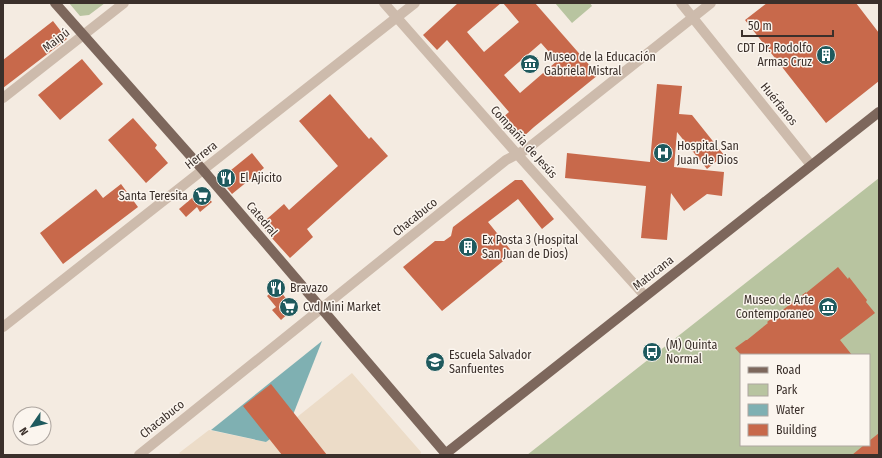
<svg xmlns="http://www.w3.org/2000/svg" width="882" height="458" viewBox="0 0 882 458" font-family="'Fira Sans Condensed',sans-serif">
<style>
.green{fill:#b8c4a0;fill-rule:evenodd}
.plaza{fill:#ecdcc8}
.water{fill:#7fb0b2}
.building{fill:#c8694b;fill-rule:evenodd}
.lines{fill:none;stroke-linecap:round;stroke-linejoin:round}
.minor{stroke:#cdbbac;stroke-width:10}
.major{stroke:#7d675c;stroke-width:10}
.labels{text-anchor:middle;stroke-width:3;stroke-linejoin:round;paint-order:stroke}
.street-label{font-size:12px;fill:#3b302b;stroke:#fbf5ee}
.poi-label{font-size:12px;fill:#3b302b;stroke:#fbf5ee;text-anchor:start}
</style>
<rect width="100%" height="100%" fill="#f4ebe1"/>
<path class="green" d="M69,3H105L89,15L80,16Z
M555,3H590L592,6L572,23Z
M879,178V455H527ZM741,355H869V445H741Z"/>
<path class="plaza" d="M352,373L421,452L420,455H181L179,453L209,430L266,442Z"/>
<path class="water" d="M322,341L289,425L266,442L211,430Z"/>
<path class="building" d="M458,3H501L467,32L484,52L519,22L503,3H535L598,75L534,127L523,137L514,134L501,119L509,112L447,40L437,50L423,35ZM541,43L557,61L520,93L504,75Z
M767,3H856L879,33V81L826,123L745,20Z
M53,21L67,39L3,88V60Z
M82,59L103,84L60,120L38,95Z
M657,84L682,86L679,114L692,115L724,155L707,169L677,132L674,167L724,172L722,196L707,194L684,211L671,193L667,240L641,238L646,186L565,178L567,153L650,162Z
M330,94L369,139L371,137L388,156L307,229L313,237L290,258L260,225L284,204L289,210L338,166L299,121Z
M133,118L157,145L155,148L168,163L146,183L108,140Z
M252,153L264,168L232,194L220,179Z
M515,180H522L554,219L542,229L518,199L488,222L513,253L442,311L403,267L435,241H444L451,236L453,227Z
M121,184L138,207L63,264L40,233L96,189L103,198Z
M203,192L212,202L200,212L197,207L186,217L179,209L198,193Z
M838,267L848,279L849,277L867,300L866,302L875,313L840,340L852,355H741L735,348L746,340H747L768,323L767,322L806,292V293Z
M277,287L292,306V310L281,320L272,310L276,307L267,296Z
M271,384L327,455H282L243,406Z
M879,433V455H852L864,445H869V441Z"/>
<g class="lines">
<path class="minor" d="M384,3L517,154L645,296
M681,3L811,165
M3,98L124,3
M3,327L415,3
M139,455L506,160L527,149L711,3"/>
<path class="major" d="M55,3L203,170L446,454
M444,455L879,112"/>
</g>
<defs>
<g id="building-disc" transform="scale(1)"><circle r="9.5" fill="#1f5a5e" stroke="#fbf5ee"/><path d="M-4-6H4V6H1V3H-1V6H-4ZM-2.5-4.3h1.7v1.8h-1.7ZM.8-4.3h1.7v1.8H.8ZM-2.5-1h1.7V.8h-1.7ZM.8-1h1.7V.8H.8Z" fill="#fff"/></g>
<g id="museum-disc" transform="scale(1)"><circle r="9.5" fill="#1f5a5e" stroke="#fbf5ee"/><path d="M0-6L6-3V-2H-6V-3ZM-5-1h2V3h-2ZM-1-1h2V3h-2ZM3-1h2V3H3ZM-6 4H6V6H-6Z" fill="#fff"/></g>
<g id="hospital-disc" transform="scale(1)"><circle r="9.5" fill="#1f5a5e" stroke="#fbf5ee"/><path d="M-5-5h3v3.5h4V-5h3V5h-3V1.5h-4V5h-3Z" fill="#fff"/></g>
<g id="restaurant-disc" transform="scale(1)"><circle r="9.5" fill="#1f5a5e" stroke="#fbf5ee"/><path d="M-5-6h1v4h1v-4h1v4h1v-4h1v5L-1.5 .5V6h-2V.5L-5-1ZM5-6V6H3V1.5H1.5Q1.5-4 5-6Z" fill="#fff"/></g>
<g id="supermarket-disc" transform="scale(1)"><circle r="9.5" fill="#1f5a5e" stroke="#fbf5ee"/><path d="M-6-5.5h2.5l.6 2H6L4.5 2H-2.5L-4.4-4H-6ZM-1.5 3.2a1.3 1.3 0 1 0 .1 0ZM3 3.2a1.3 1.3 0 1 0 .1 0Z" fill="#fff"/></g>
<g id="bus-disc" transform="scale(1)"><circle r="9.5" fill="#1f5a5e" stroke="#fbf5ee"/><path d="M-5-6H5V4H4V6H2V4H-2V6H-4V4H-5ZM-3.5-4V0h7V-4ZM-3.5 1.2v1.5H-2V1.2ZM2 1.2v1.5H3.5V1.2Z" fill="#fff"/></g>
<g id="school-disc" transform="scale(1)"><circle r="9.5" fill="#1f5a5e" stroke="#fbf5ee"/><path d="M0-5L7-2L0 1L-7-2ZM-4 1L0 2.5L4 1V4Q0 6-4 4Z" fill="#fff"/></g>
</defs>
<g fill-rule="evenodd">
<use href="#building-disc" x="826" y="55"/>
<use href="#museum-disc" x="530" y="64"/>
<use href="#hospital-disc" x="663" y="153"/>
<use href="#restaurant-disc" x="226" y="178"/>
<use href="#supermarket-disc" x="202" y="196"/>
<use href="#building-disc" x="468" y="247"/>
<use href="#restaurant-disc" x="276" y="288"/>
<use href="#supermarket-disc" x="289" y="307"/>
<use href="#museum-disc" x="828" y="307"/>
<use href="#bus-disc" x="652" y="352"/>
<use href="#school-disc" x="435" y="362"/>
</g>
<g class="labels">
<g class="street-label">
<text transform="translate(56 40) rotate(-38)" y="4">Maipú</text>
<text transform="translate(779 104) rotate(51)" y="4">Huérfanos</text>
<text transform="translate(524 142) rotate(48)" y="4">Compañía de Jesús</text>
<text transform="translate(201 155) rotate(-38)" y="4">Herrera</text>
<text transform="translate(415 217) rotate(-39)" y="4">Chacabuco</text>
<text transform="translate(262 219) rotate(50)" y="4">Catedral</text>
<text transform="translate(653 273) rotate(-38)" y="4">Matucana</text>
<text transform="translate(162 419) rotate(-39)" y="4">Chacabuco</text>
</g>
<g class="poi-label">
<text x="812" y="52" text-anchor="end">CDT Dr. Rodolfo<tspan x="812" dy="14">Armas Cruz</tspan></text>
<text x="544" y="61">Museo de la Educación<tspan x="544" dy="14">Gabriela Mistral</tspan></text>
<text x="677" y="150">Hospital San<tspan x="677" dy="14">Juan de Dios</tspan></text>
<text x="240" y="182">El Ajicito</text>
<text x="188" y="200" text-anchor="end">Santa Teresita</text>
<text x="482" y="244">Ex Posta 3 (Hospital<tspan x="482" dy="14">San Juan de Dios)</tspan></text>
<text x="290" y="292">Bravazo</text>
<text x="814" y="304" text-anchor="end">Museo de Arte<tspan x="814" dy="14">Contemporaneo</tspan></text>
<text x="303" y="311">Cvd Mini Market</text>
<text x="666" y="349">(M) Quinta<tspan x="666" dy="14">Normal</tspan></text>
<text x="449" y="359">Escuela Salvador<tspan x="449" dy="14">Sanfuentes</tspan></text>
</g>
</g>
<rect width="882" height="458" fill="none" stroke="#3b302b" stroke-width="8"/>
<rect x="740" y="354" width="130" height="92" fill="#fbf5ee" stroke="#aea6a0"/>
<rect x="748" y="367" width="20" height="6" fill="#7d675c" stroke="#aea6a0"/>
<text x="776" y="374" font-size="12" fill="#3b302b">Road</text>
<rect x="748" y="384" width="20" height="12" fill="#b8c4a0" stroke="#aea6a0"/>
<text x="776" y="394" font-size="12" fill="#3b302b">Park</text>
<rect x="748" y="404" width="20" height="12" fill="#7fb0b2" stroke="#aea6a0"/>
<text x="776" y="414" font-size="12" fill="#3b302b">Water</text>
<rect x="748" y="424" width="20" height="12" fill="#c8694b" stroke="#aea6a0"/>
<text x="776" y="434" font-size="12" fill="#3b302b">Building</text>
<g transform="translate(32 426) rotate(236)"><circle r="19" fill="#fbf5ee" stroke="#aea6a0"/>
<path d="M0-3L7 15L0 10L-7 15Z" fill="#1f5a5e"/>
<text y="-6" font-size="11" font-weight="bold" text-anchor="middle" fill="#3b302b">N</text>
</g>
<path d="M742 30v6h91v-6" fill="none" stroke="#3b302b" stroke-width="2"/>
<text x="748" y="30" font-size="12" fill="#3b302b" stroke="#fbf5ee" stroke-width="3" paint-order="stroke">50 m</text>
</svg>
